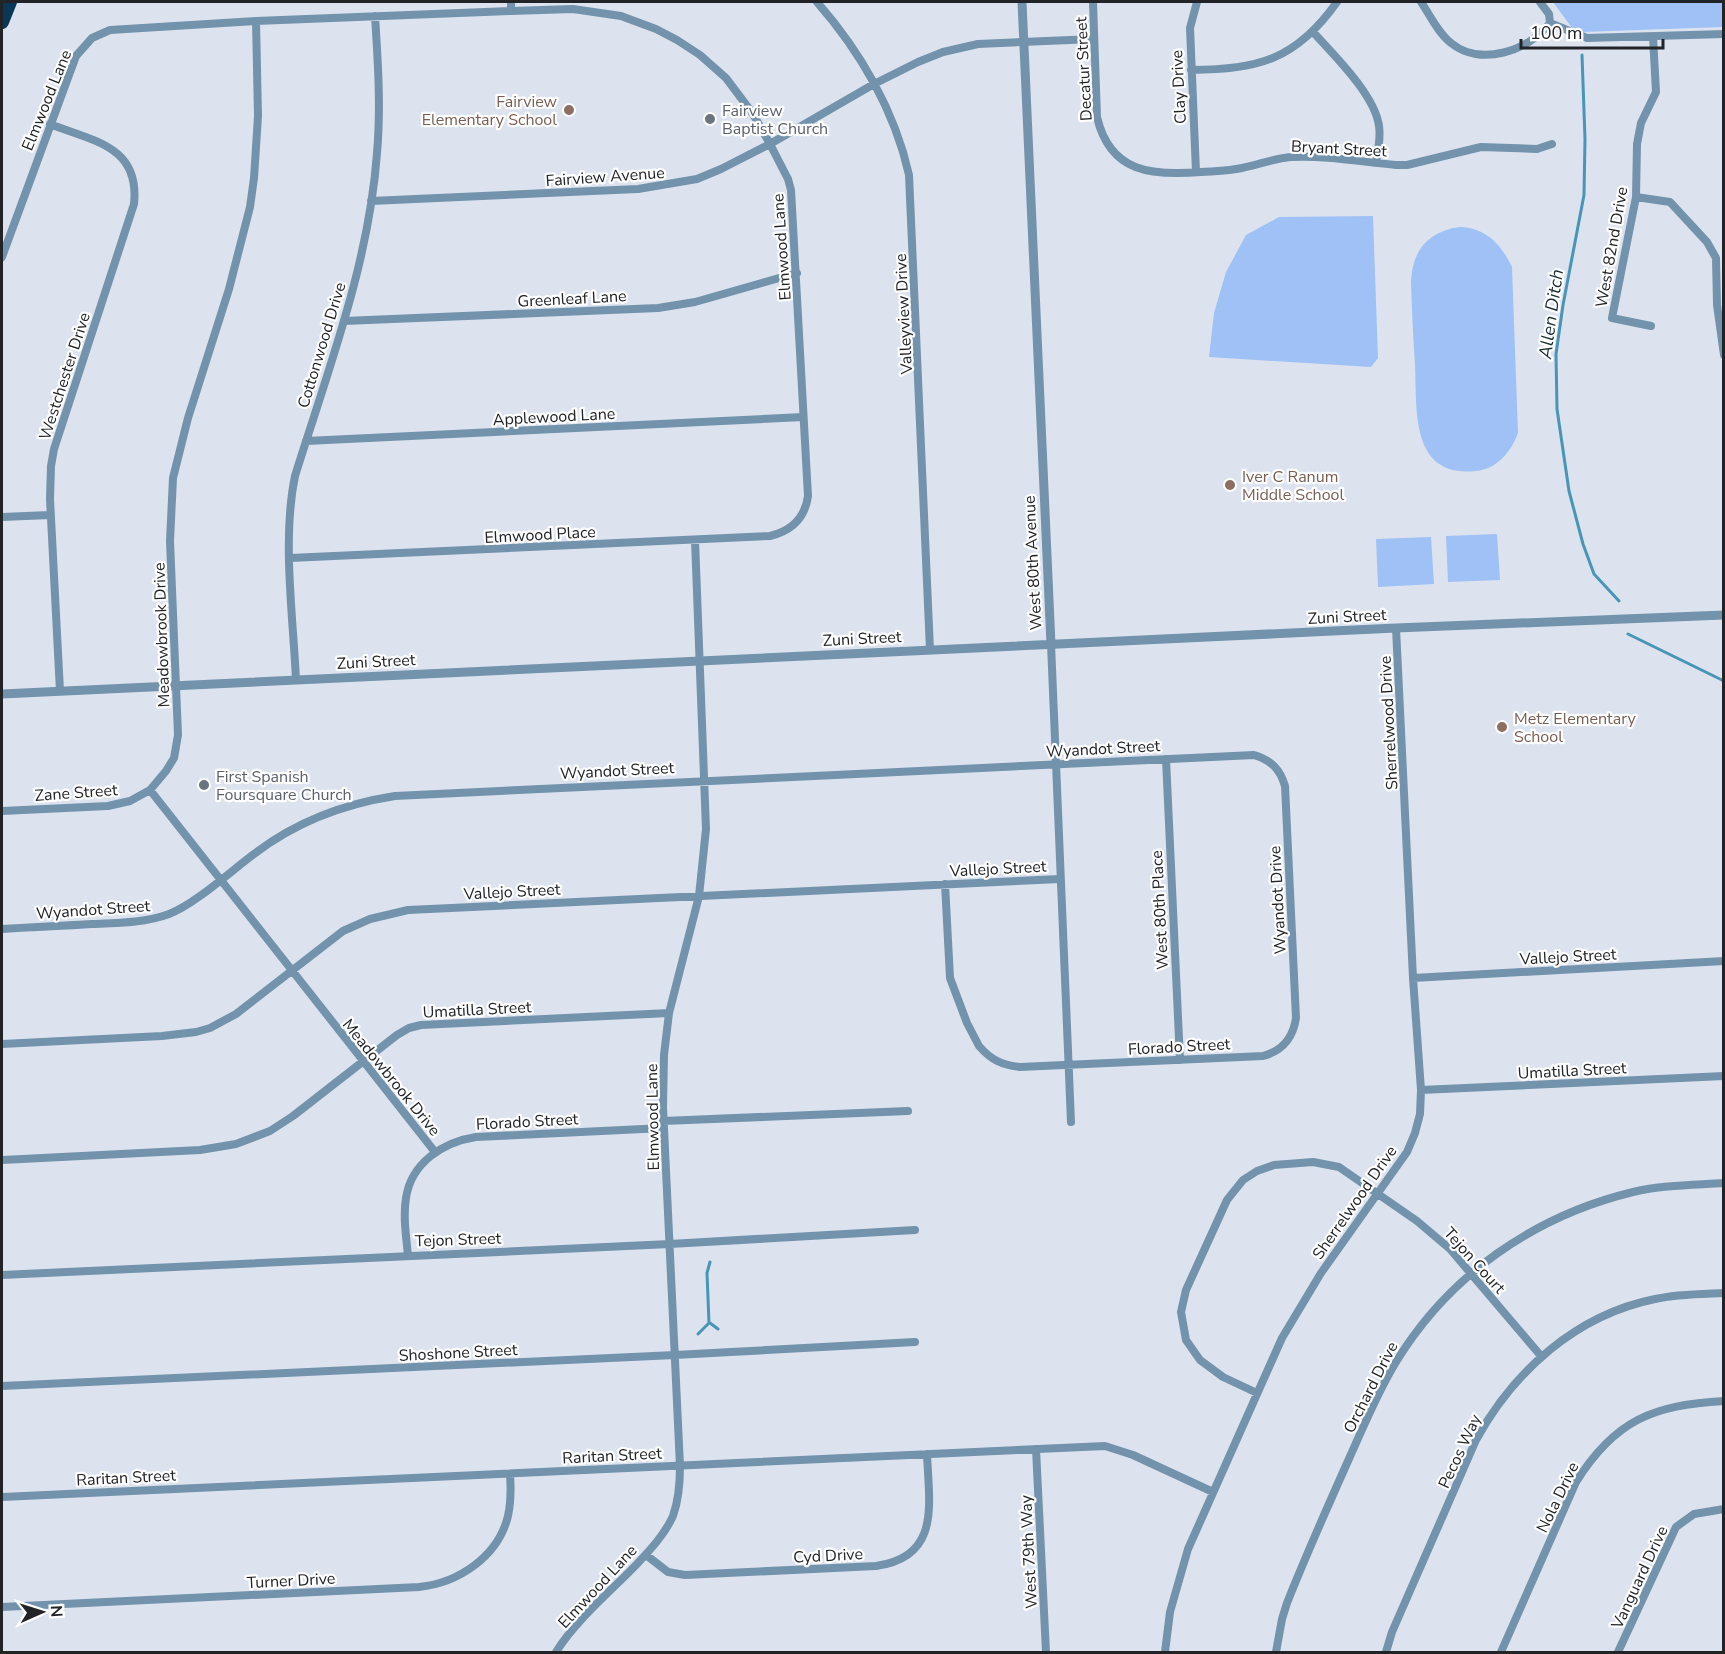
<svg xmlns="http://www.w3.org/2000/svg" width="1725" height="1654" viewBox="0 0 1725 1654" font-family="'Nunito Sans',sans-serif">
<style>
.green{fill:#9fc1f5}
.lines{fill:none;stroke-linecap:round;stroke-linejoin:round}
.stream{stroke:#4895b6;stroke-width:3}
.minor{stroke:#7393ad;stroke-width:8}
.tertiary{stroke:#7393ad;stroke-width:9}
.motorway{stroke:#0a3755;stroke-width:14}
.education-dot{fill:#8d6e63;stroke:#fff;stroke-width:2}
.worship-dot{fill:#6b7280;stroke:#fff;stroke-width:2}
.labels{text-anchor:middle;stroke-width:4.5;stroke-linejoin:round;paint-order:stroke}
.street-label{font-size:16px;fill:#212327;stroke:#fff}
.education-label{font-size:16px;fill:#785e54;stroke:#fff;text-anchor:start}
.worship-label{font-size:16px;fill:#5b616d;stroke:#fff;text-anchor:start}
.water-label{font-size:18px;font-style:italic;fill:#1a2e36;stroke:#fff}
</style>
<rect width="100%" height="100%" fill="#dce3ee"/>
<path class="green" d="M1553,2H1723V27L1582,32L1572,28Z
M1373,216L1378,358L1371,367L1209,357L1214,313L1226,272L1246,235L1279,217Z
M1460,227C1486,228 1501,244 1512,267L1518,433C1511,452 1497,469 1476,471C1410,478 1417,410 1415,365C1413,338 1412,310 1411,282C1412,251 1428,231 1460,227Z
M1497,534L1500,580L1448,582L1446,536Z
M1431,537L1434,584L1378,587L1376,539Z"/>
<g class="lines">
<path class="stream" d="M1582,55L1585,139L1584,195L1563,305L1556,354L1557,409L1569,491L1583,544L1594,574L1619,601
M1628,634L1724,681
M710,1323L718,1329
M698,1334L709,1323L707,1273L710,1262"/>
<path class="minor" d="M511,2V11
M817,2C860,51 895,111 909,175L930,650
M1093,2L1097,117C1110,173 1152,176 1201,172C1215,171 1229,171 1242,168C1258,165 1275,158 1291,157C1325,155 1362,162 1396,165H1407L1481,147L1537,149L1552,144
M1421,2C1430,15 1438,33 1451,43C1480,67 1529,51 1550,23
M1540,2L1549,14L1550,23
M1550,23L1587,38L1724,34
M1313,32C1334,55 1375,95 1379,126C1381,138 1378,151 1376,163
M1191,70C1259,69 1296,60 1337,2
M50,124C93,141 140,146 134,204L54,449L51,466L50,499L60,691
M1196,172L1190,28L1197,2
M1636,197L1670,202L1707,242L1716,258L1717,305L1724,355
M371,201L638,189L697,179L721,169L770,144L874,84L918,62L943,52L978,44L1094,39
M2,257L76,56L92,38L110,30L256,21L511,11L573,9L621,16L656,29L677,40L700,55L726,78L753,114L770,144L788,179L791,190L808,496C805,518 791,531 770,536L290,558
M344,321L658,308L695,302L797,273
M1651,326L1612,318L1636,197L1637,144L1641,123L1656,92L1653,37
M306,441L803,417
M2,517L50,515
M1051,644L1071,1122
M296,680C293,615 282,539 295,476C328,370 369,264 377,153C381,108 378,62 375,16
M1166,759L1180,1060
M150,790L435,1152
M2,811L108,806L130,801L150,790L166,771L174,758L178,735L170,541L173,478L188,418L229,289L250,207L254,178L258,116L256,21
M2,929C32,927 62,926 92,924C118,923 145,923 169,914C195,904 231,871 254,854C297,821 343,804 395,796L1254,755C1271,760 1280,769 1285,786L1296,1018C1293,1038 1282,1051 1263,1056L1020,1067C1002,1065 991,1060 979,1046L967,1023L950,978L945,884
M1413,978L1724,961
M2,1044L162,1036L196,1032L210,1028L236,1014L343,931L370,919L408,910L1060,879
M1421,1090L1724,1076
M663,1121L908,1111
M2,1160L200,1150L236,1144L270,1131L293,1116L397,1035L409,1028L421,1025L669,1013
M408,1255C406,1236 403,1216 406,1198C411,1163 443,1142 476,1137L664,1128
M2,1275L670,1244L915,1230
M2,1386L675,1355L915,1342
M1257,1393L1223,1377L1200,1360L1186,1340L1181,1312L1186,1290L1227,1200L1243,1180L1257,1171L1274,1165L1313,1162L1339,1167L1417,1221L1450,1249L1541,1356
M1036,1449L1046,1652
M2,1497L1105,1446L1133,1455L1213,1492
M646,1555L668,1572L685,1575L876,1566C941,1557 929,1504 927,1454
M2,1607L419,1587C458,1583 498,1557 508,1516C511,1502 511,1488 510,1474
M556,1652C576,1620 610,1592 637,1564C650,1550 665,1534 673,1516C679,1499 680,1483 680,1466L663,1107L664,1055L669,1013L699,896L706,829L695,540
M1165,1652L1170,1612L1188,1549L1282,1338L1321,1273L1407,1152L1415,1133L1420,1114L1421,1090L1413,978L1396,628
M1276,1652L1282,1619L1287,1603C1306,1555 1327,1508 1348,1461C1363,1428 1377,1393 1396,1362C1449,1275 1534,1216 1633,1192C1662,1185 1694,1185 1724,1183
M1386,1652L1392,1632L1476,1440C1514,1371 1576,1315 1655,1299C1677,1294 1701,1294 1724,1293
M1501,1652L1576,1482C1615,1420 1653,1405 1724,1401
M1618,1652L1676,1527L1694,1514L1724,1509"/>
<path class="tertiary" d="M1022,2L1051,644
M2,694L1396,628L1724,615"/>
<path class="motorway" d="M2,22L10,2"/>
</g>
<g class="education-dot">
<circle cx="569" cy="110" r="6"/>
<circle cx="1230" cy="485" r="6"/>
<circle cx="1502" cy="727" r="6"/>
</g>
<g class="worship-dot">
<circle cx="710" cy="119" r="6"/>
<circle cx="204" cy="785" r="6"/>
</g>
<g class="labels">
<g class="street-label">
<text transform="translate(1083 69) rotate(-93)" y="6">Decatur Street</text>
<text transform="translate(1178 87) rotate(-93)" y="6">Clay Drive</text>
<text transform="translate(46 100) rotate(-68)" y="6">Elmwood Lane</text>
<text transform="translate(1339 148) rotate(3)" y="6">Bryant Street</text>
<text transform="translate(605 176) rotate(-4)" y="6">Fairview Avenue</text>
<text transform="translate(781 247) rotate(-94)" y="6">Elmwood Lane</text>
<text transform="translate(1611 247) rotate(-80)" y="6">West 82nd Drive</text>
<text transform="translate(572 298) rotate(-3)" y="6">Greenleaf Lane</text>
<text transform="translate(903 314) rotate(-93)" y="6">Valleyview Drive</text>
<text transform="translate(321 345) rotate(-73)" y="6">Cottonwood Drive</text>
<text transform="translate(64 376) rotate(-72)" y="6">Westchester Drive</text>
<text transform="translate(554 416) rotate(-3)" y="6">Applewood Lane</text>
<text transform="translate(540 534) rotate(-3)" y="6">Elmwood Place</text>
<text transform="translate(1032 563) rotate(-93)" y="6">West 80th Avenue</text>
<text transform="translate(1347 616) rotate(-3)" y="6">Zuni Street</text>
<text transform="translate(161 635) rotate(-92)" y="6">Meadowbrook Drive</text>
<text transform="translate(862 638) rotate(-3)" y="6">Zuni Street</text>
<text transform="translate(376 661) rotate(-3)" y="6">Zuni Street</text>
<text transform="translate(1388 723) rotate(-93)" y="6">Sherrelwood Drive</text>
<text transform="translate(1103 748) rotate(-3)" y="6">Wyandot Street</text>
<text transform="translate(617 770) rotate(-3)" y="6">Wyandot Street</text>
<text transform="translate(76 792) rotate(-4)" y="6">Zane Street</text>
<text transform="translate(998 868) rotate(-3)" y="6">Vallejo Street</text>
<text transform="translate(512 891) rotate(-3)" y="6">Vallejo Street</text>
<text transform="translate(1277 900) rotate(-93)" y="6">Wyandot Drive</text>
<text transform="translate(93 909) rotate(-4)" y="6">Wyandot Street</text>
<text transform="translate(1159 910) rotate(-93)" y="6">West 80th Place</text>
<text transform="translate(1568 956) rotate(-3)" y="6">Vallejo Street</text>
<text transform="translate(477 1009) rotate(-3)" y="6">Umatilla Street</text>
<text transform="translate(1179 1046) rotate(-3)" y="6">Florado Street</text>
<text transform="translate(1572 1070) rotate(-3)" y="6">Umatilla Street</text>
<text transform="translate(392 1077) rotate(51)" y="6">Meadowbrook Drive</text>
<text transform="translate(652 1117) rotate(-91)" y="6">Elmwood Lane</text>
<text transform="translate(527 1121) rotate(-3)" y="6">Florado Street</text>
<text transform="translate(1354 1202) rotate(-55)" y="6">Sherrelwood Drive</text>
<text transform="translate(458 1239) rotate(-2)" y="6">Tejon Street</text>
<text transform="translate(1475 1260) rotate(48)" y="6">Tejon Court</text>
<text transform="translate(458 1352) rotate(-3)" y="6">Shoshone Street</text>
<text transform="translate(1370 1387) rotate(-63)" y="6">Orchard Drive</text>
<text transform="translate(1459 1451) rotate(-65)" y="6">Pecos Way</text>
<text transform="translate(612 1455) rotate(-3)" y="6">Raritan Street</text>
<text transform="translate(126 1477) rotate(-3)" y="6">Raritan Street</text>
<text transform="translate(1557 1497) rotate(-64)" y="6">Nola Drive</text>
<text transform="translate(1028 1552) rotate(-93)" y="6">West 79th Way</text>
<text transform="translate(828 1555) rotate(-3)" y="6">Cyd Drive</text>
<text transform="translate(1639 1577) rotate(-65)" y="6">Vanguard Drive</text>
<text transform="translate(291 1580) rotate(-3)" y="6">Turner Drive</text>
<text transform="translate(597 1586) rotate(-47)" y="6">Elmwood Lane</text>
</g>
<g class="education-label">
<text x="557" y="107" text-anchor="end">Fairview<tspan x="557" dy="18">Elementary School</tspan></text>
<text x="1242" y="482">Iver C Ranum<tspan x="1242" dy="18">Middle School</tspan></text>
<text x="1514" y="724">Metz Elementary<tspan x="1514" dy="18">School</tspan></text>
</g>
<g class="worship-label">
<text x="722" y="116">Fairview<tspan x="722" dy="18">Baptist Church</tspan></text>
<text x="216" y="782">First Spanish<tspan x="216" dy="18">Foursquare Church</tspan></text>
</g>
<g class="water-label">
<text transform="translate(1551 314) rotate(-82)" y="6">Allen Ditch</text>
</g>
</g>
<rect width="1725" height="1654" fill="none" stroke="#212327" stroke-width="6"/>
<g transform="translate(42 1612) rotate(87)" stroke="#ffffff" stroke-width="4.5" paint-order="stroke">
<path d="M0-4.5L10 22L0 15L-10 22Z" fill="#212327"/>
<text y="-9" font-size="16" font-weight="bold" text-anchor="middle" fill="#212327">N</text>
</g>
<path d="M1521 39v9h142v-9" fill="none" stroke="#212327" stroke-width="3"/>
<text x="1530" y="39" font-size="18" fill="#212327" stroke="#ffffff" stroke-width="4.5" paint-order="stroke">100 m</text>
</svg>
